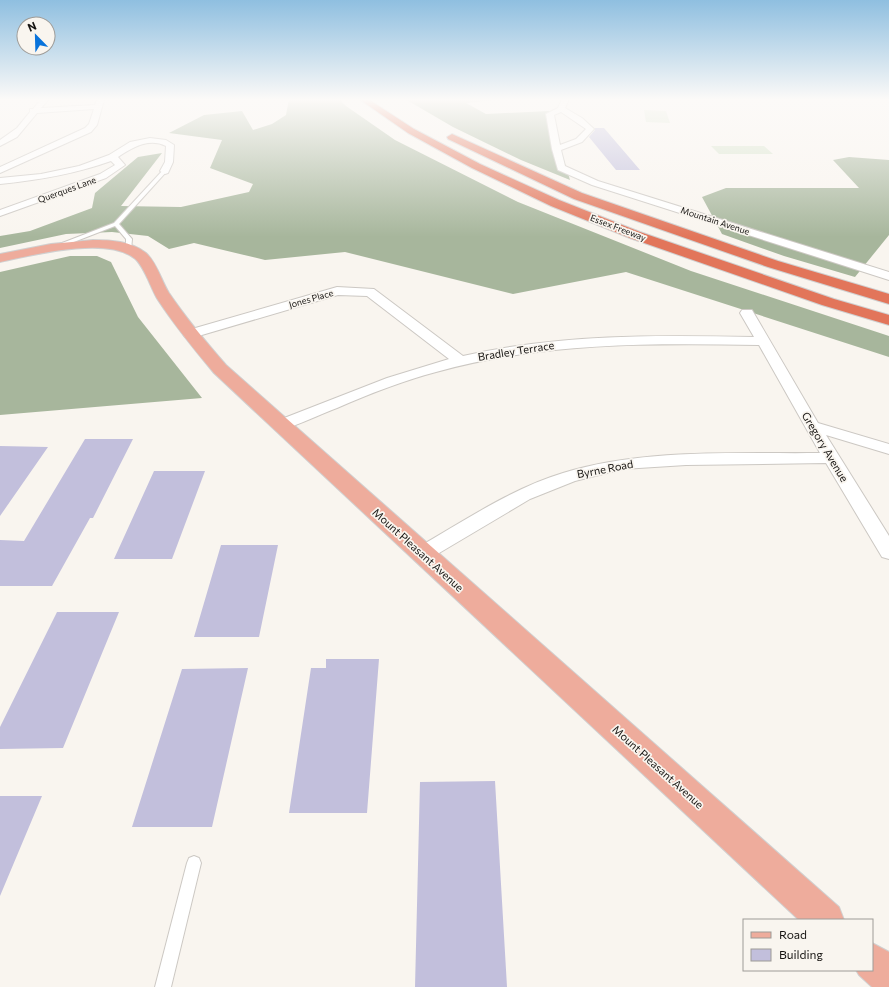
<svg xmlns="http://www.w3.org/2000/svg" width="889" height="987" viewBox="0 0 889 987" font-family="Commissioner,sans-serif">
<style>
.green{fill:#d6e3cb}
.forest{fill:#a7b69c}
.building{fill:#c2bfdc}
.lines{fill:none;stroke-linecap:round;stroke-linejoin:round}
.lane-casing{stroke:#ccc8c3;stroke-width:2}
.street-casing{stroke:#ccc8c3;stroke-width:2}
.primary-casing{stroke:#d0d0d0;stroke-width:2}
.highway-casing{stroke:#d0d0d0;stroke-width:2}
.lane{fill:#fff;fill-rule:evenodd}
.street{fill:#fff;fill-rule:evenodd}
.primary{fill:#eeac9c;fill-rule:evenodd}
.highway{fill:#e2755a;fill-rule:evenodd}
.labels{text-anchor:middle;stroke-width:3.5;stroke-linejoin:round;paint-order:stroke}
.far-street-label{font-size:9px;fill:#161412;stroke:#f9f5ef}
.street-label{font-size:11px;fill:#161412;stroke:#f9f5ef}
</style>
<rect width="100%" height="100%" fill="#f9f5ef"/>
<path class="green" d="M644,110L666,111L670,123L646,122Z
M711,146H764L773,154H719Z"/>
<path class="forest" d="M289,99H339L346,106L395,140L518,202L691,271L889,336V357L626,272L513,294L345,252L265,260L194,243L169,249L148,236L112,232L66,234L0,248V236L30,231L92,208L95,193L138,157L162,153L121,206L181,207L249,192L253,184L210,168L222,140L169,133L204,115L242,111L253,130L272,124L286,115Z
M405,99H504L466,103L486,114L549,111L570,180L521,160L453,127Z
M849,157L889,160V235L855,277L784,256L722,234L702,197L726,188H859L833,160Z
M70,256H97L111,262L138,317L202,398L0,415V272Z"/>
<path class="building" d="M595,128H604L640,170H616L589,137L595,130Z
M85,439H133L93,518H90L52,586H0V540L24,541Z
M0,446L48,447L0,516Z
M154,471H205L172,559H114Z
M221,545H278L259,637H194Z
M57,612H119L63,748L0,749V727Z
M326,659H379L367,813H289L311,668H326Z
M248,668L212,827H132L182,669Z
M495,781L507,987H415L420,782Z
M0,796H42L0,896Z"/>
<g class="lines">
<g class="lane-casing">
<path id="lane" d="M163,170L167,171L119,224L132,239L131,250L126,249V239L115,226L61,247H57V245L114,223Z
M194,856L199,858L201,863L171,987H155L187,863L189,858Z"/>
</g>
<g class="street-casing">
<path id="street" d="M41,99H49L41,108L95,105L97,99L104,100L97,125L91,132L0,173V167L85,128L89,124L94,109L37,113L17,137L0,146V140L17,128L30,112V109H33Z
M562,99H569L565,108L582,118L594,129L582,142L561,150L565,166L598,181L889,272V280L592,185L558,170L552,149L546,114L558,108ZM561,112L586,129L576,139L560,145L554,115Z
M150,138L166,140L174,145L173,162L168,173L165,174L160,171L165,162L166,146C149,137 131,148 118,157L125,165L106,178L0,216V210L100,174L115,165L111,161C75,174 38,180 0,184V178L41,174L79,166L109,155L130,142Z
M337,287L374,289L463,356C559,334 656,335 754,337L740,313L742,310H752L818,423L889,444V454L826,435L889,536V559L882,557L826,463L686,465L623,469L575,481L530,499L429,559L422,561L415,559L412,554L415,549C463,522 510,489 563,473C645,448 735,454 820,453L759,345C648,343 544,342 436,372C402,381 369,394 337,408C318,415 299,425 280,430L274,428L272,425L274,422L387,378L449,359L367,296L338,295L195,337H185L183,334L185,331Z"/>
</g>
<g class="primary-casing">
<path id="primary" d="M93,240C110,240 131,241 146,253C157,263 161,280 169,293C186,318 206,342 226,365L839,907L844,920H799L214,373C194,349 175,326 158,300C151,289 144,265 134,258C106,236 33,255 0,262V254L51,244Z
M872,943L889,952V987H872L859,975L856,970H872Z"/>
</g>
<g class="highway-casing">
<path id="highway" d="M359,99H368L414,129L480,164L559,200L640,232L834,299L889,315V325L822,305L630,238L551,206L472,168L408,133Z
M452,134L582,193L778,261L889,294V304L768,267L574,199L448,139L447,137Z"/>
</g>
<use href="#lane" class="lane"/>
<use href="#street" class="street"/>
<use href="#primary" class="primary"/>
<use href="#highway" class="highway"/>
</g>
<linearGradient id="sky" x2="0" y2="1"><stop stop-color="#8fbfe0"/><stop offset="0.42" stop-color="#fcfaf8"/><stop offset="1" stop-color="#fcfaf8" stop-opacity="0"/></linearGradient>
<rect width="889" height="237" fill="url(#sky)"/>
<g class="labels">
<g class="far-street-label">
<text transform="translate(67 190) rotate(-20)" y="3">Querques Lane</text>
<text transform="translate(715 221) rotate(18)" y="3">Mountain Avenue</text>
<text transform="translate(618 228) rotate(21)" y="3">Essex Freeway</text>
<text transform="translate(311 299) rotate(-16)" y="3">Jones Place</text>
</g>
<g class="street-label">
<text transform="translate(516 351) rotate(-9)" y="4">Bradley Terrace</text>
<text transform="translate(825 447) rotate(59)" y="4">Gregory Avenue</text>
<text transform="translate(605 469) rotate(-11)" y="4">Byrne Road</text>
<text transform="translate(418 550) rotate(42)" y="4">Mount Pleasant Avenue</text>
<text transform="translate(658 767) rotate(42)" y="4">Mount Pleasant Avenue</text>
</g>
</g>
<rect x="743" y="919" width="130" height="52" fill="#f9f5ef" stroke="#9e9b97"/>
<rect x="751" y="932" width="20" height="6" fill="#eeac9c" stroke="#9e9b97"/>
<text x="779" y="939" font-size="12" fill="#161412">Road</text>
<rect x="751" y="949" width="20" height="12" fill="#c2bfdc" stroke="#9e9b97"/>
<text x="779" y="959" font-size="12" fill="#161412">Building</text>
<g transform="translate(36 36) rotate(337)"><circle r="19" fill="#f9f5ef" stroke="#9e9b97"/>
<path d="M0-3L7 15L0 10L-7 15Z" fill="#0973db"/>
<text y="-6" font-size="11" font-weight="bold" text-anchor="middle" fill="#161412">N</text>
</g>
</svg>
